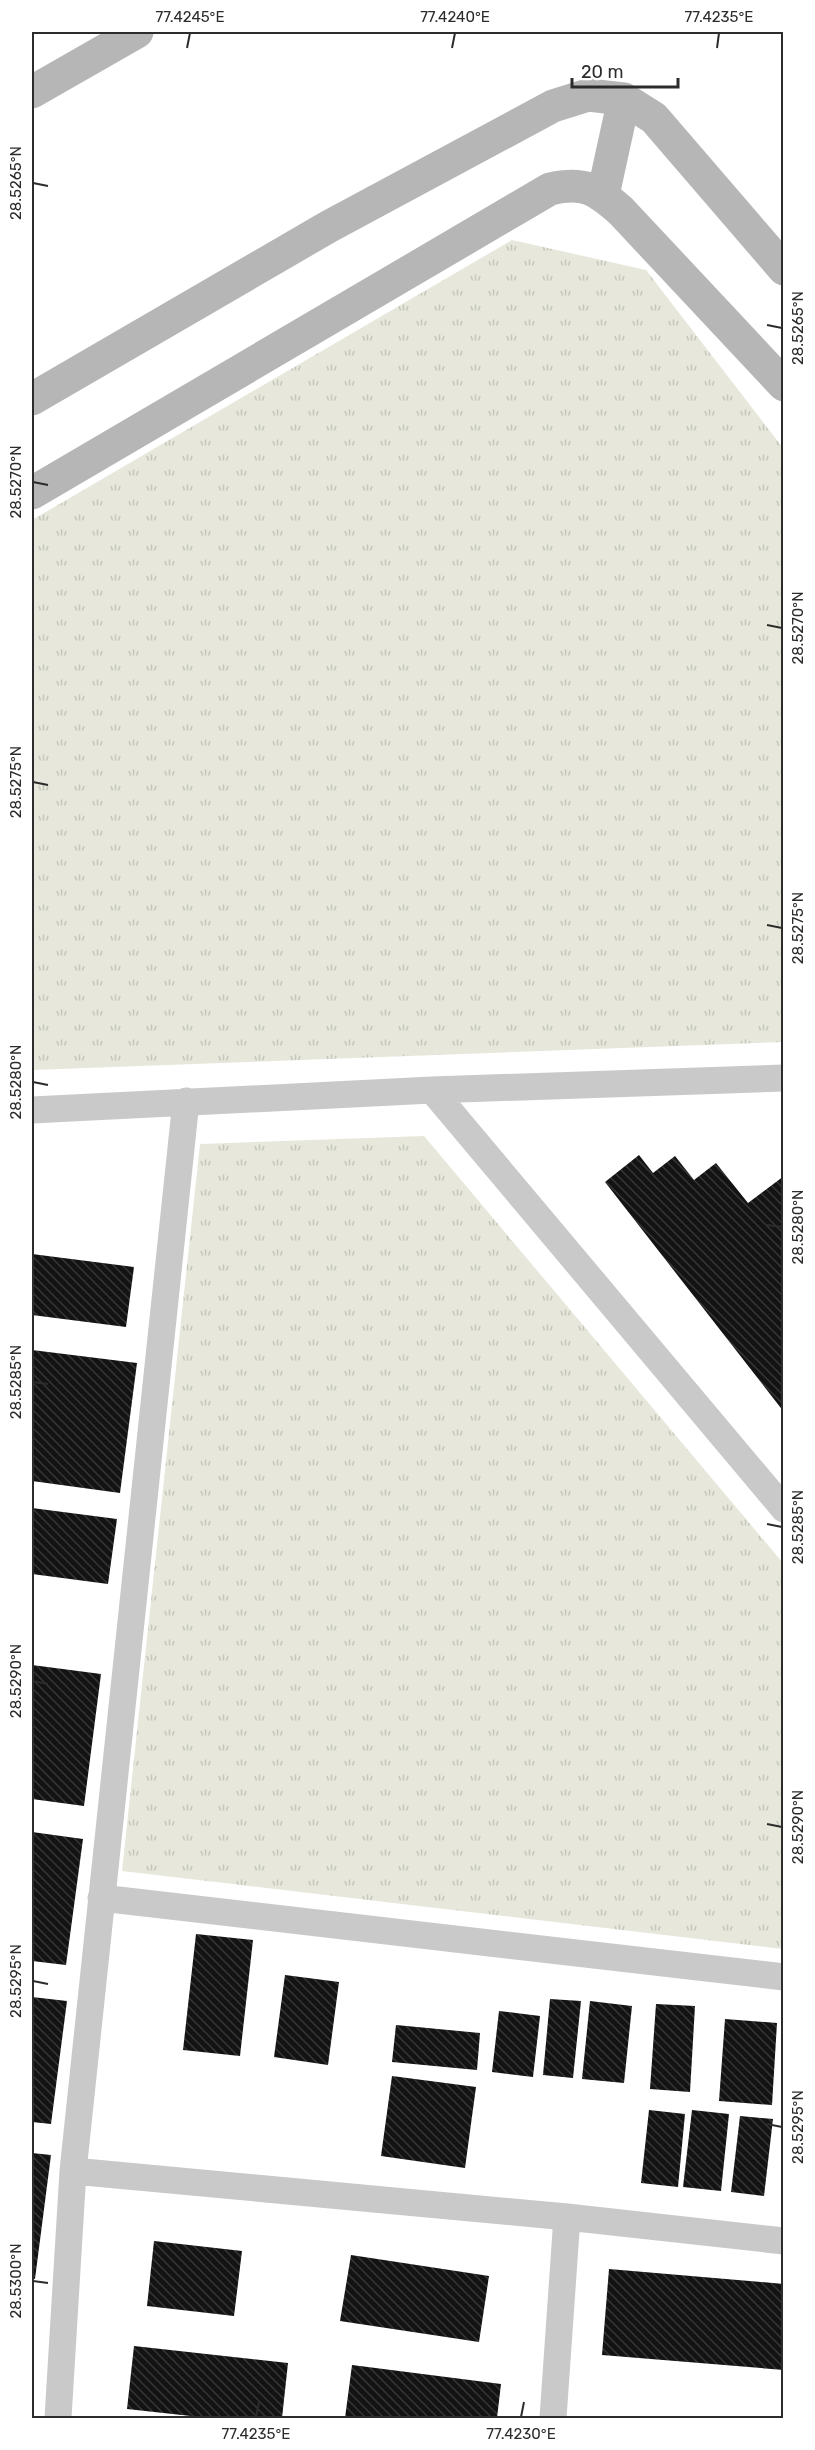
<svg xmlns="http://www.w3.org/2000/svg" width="815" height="2450" viewBox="0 0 815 2450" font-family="Rubik,sans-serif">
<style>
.grass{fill:url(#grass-tufts)}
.building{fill:url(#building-back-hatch)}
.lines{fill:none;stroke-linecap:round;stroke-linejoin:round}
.street{stroke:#c9c9c9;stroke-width:27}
.secondary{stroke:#b6b6b6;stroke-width:33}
.ticks{fill:none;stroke:#2c2c2c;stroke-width:2}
.neatline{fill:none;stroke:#2c2c2c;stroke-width:2}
.ticks-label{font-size:15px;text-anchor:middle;fill:#2c2c2c}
</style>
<defs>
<pattern id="grass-tufts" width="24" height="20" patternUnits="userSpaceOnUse" patternTransform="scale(1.5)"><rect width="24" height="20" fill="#e7e8db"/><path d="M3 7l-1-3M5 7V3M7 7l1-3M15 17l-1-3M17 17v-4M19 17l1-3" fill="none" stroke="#c6c7bc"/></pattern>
<pattern id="building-back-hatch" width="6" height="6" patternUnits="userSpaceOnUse" patternTransform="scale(1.5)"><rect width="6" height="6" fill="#131313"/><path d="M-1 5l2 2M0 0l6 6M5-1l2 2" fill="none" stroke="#363636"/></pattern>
</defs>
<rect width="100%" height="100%" fill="#fff"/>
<path class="grass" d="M512,240L646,270L783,448V1042L32,1070V520Z
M424,1136L783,1563V1949L122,1871L200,1144Z"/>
<path class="building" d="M639,1155L653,1173L675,1156L694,1180L716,1163L748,1203L784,1176V1412L605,1182Z
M32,1254L134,1267L126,1327L32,1315Z
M32,1350L137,1363L120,1493L32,1481Z
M32,1508L117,1519L108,1584L32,1574Z
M32,1665L101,1674L84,1806L32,1799Z
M32,1832L83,1839L66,1965L32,1961Z
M196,1934L253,1940L240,2056L183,2050Z
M285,1975L339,1982L328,2065L274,2057Z
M32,1997L67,2001L51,2124L32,2122Z
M550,1999L581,2001L573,2078L543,2075Z
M590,2001L632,2006L624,2083L582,2079Z
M656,2004L695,2006L690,2092L650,2089Z
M499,2011L540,2016L533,2077L492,2072Z
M725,2019L777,2023L772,2105L719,2101Z
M396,2025L480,2033L477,2070L392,2062Z
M392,2076L476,2087L465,2168L381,2156Z
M649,2110L685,2114L678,2187L641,2183Z
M692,2110L729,2114L721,2191L683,2187Z
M740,2116L773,2119L764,2196L731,2192Z
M32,2153L51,2155L35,2279L32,2278Z
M154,2241L242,2251L234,2316L147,2306Z
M351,2255L489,2276L479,2342L340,2321Z
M609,2269L784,2284V2370L602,2355Z
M134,2346L288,2363L282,2418H209L127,2409Z
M352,2365L501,2384L497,2418H345Z"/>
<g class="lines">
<path class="street" d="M432,1090L784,1509
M32,1110L432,1090L784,1078
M101,1898L784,1977
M73,2171L567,2217L784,2241
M58,2418L73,2171L186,1101
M553,2418L567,2217"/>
<path class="secondary" d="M32,92L137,32
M603,195L624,99
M32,399L328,227L553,106L588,95L624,99L654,118L784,269
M32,493L550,189C584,181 596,189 621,211L784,385"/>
</g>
<path class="ticks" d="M187,48L190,33M452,48L455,33M717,48L719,33M33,183L48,186M767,325L782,328M33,482L48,485M767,625L782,628M33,782L48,785M767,925L782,928M33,1082L48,1085M767,1225L782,1227M33,1382L48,1384M767,1524L782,1527M33,1681L48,1684M767,1824L782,1827M33,1981L48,1984M767,2124L782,2127M33,2281L48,2283M256,2417L259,2402M521,2417L524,2402"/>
<rect width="815" height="2450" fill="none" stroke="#ffffff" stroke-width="66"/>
<path d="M572 78v9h106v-9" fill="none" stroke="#2c2c2c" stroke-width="3"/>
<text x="581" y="78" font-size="18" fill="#2c2c2c" stroke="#ffffff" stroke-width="4.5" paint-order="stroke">20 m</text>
<rect x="33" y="33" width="749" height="2384" class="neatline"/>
<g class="ticks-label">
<text x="190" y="22">77.4245°E</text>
<text x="455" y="22">77.4240°E</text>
<text x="719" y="22">77.4235°E</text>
<text transform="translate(16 183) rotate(-90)" y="5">28.5265°N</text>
<text transform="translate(798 328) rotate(-90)" y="5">28.5265°N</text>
<text transform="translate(16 482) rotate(-90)" y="5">28.5270°N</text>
<text transform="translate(798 628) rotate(-90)" y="5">28.5270°N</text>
<text transform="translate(16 782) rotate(-90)" y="5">28.5275°N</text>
<text transform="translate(798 928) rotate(-90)" y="5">28.5275°N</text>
<text transform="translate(16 1082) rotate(-90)" y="5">28.5280°N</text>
<text transform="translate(798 1227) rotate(-90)" y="5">28.5280°N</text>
<text transform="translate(16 1382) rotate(-90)" y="5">28.5285°N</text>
<text transform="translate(798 1527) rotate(-90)" y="5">28.5285°N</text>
<text transform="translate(16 1681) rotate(-90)" y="5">28.5290°N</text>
<text transform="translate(798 1827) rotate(-90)" y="5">28.5290°N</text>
<text transform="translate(16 1981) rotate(-90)" y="5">28.5295°N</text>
<text transform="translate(798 2127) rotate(-90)" y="5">28.5295°N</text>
<text transform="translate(16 2281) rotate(-90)" y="5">28.5300°N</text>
<text x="256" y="2439">77.4235°E</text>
<text x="521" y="2439">77.4230°E</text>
</g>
</svg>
